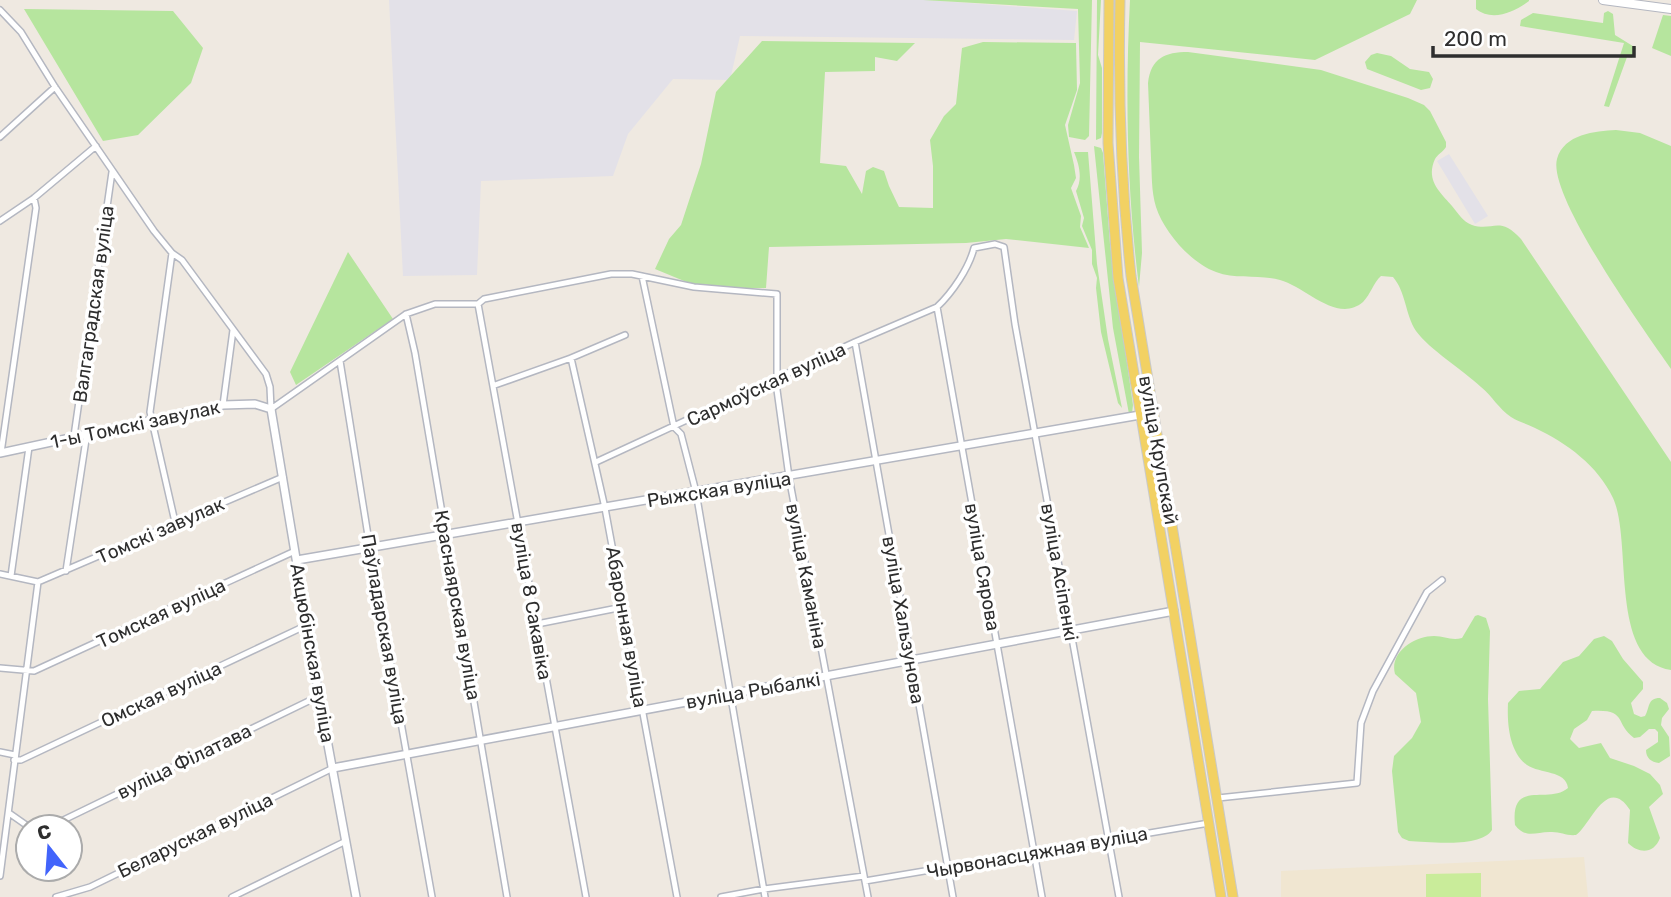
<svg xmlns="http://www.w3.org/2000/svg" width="1671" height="897" viewBox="0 0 1671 897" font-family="Rubik,sans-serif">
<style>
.industrial{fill:#e3e1e8}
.education{fill:#f0e6d1}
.green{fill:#b6e59e}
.pitch{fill:#c9ec9a}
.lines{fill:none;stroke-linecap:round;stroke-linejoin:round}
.minor-casing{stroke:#b4b7c1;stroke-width:8}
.tertiary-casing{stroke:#b4b7c1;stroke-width:10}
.secondary-casing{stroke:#b4b7c1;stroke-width:10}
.primary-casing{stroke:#c9c9c9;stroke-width:11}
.minor{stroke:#fff;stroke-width:5}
.tertiary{stroke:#fff;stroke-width:7}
.secondary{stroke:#fff;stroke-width:8}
.primary{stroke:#f2d163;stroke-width:9}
.labels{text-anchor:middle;stroke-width:7;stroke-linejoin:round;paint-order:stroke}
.street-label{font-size:19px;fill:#2e2e2e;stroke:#fff}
</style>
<rect width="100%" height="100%" fill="#efe9e1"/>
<path class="industrial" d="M389,0H927L1077,11L1074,40L740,36L730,80L673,79L628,134L613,176L481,181L477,275L403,276Z
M1449,154L1488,216L1475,224L1437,161Z"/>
<path class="education" d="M1584,857L1588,897H1281V871Z"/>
<path class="green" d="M923,0H1092L1089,136L1085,140L1069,137L1068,125L1080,83L1078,9Z
M1097,0H1101L1098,55L1102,68V133L1101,138L1096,140Z
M1130,0H1417L1410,14L1315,60L1140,42L1139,157L1142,253L1139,287C1127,192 1125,96 1130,0Z
M1476,0H1529V1C1515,12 1492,22 1476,9Z
M24,9L173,11L203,48L191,83L138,135L103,141Z
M1608,11L1613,14L1615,35L1636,48L1632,58L1627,57L1609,107L1604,106L1624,43L1520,26L1521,20L1533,13L1603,23L1604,13Z
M1663,15L1671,16V56L1652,48Z
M762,41L915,43L897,61L875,57V71L825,72L820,163L846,166L862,194L866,171L873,167L884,171L889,186L899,207L933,208V166L930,140L944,116L956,104L962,48L983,42L1076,43L1077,90L1065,125L1074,165L1076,178L1071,188L1081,216L1080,227L1089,248L1006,239L966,243L769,247L766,288H701L655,269L669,239L681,225L701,164L716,92Z
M1188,52L1321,70L1408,98L1424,105L1430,111L1446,142V147C1443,152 1438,154 1435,159C1425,181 1441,193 1452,206C1458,213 1463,222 1472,225C1493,232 1499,215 1521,239L1671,462V670C1608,661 1633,541 1613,498C1598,466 1567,443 1535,428C1527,424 1519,422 1511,417C1499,409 1492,396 1481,387C1463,370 1430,350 1416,331C1405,314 1406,292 1393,277L1381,276C1373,283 1371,294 1363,302C1337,324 1306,287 1280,280C1259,274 1237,280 1216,272C1191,263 1164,232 1156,207C1151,191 1152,174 1151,158C1150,133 1149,108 1148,83C1151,58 1165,52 1188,52Z
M1377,53L1391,56L1410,69L1429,72L1433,79L1430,88L1421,90L1367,69L1365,62L1371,55Z
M1616,130L1640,133L1671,146V369C1647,334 1547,196 1557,159C1564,134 1595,131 1616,130Z
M1094,146L1101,148L1103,153L1110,244L1133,405L1132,413L1129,414L1113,328Z
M1074,152H1088L1097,264L1108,339L1122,408L1118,403L1101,332L1096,288L1097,278L1092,264V250L1082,226L1084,218L1076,191C1083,179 1079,164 1074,152Z
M348,252L393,319L296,385L290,372Z
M1478,615L1486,618L1490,631L1488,699L1492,830C1481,848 1429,842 1409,841L1402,838L1398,832L1392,771L1394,756L1412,738L1421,722L1416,693L1395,674C1389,652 1415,636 1434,636C1445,636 1451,641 1462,638L1475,616Z
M1604,636L1612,641L1623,659L1643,682V689L1631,703L1634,714L1641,717L1645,716C1650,708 1647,698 1660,698L1667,703L1669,709L1662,718L1661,725L1669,737L1670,756L1659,763C1651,762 1646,758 1646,750L1658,742V732L1655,729H1649L1640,737L1634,738C1614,723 1628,709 1592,711L1587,720L1574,729L1570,739L1579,748L1601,743L1610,758L1634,766L1650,774L1660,785L1663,794L1649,807L1660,838C1654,854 1639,854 1628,843L1630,810C1607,774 1590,826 1576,835C1567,836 1561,832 1552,832C1537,831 1526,840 1515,825C1510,778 1548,805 1568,788C1566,770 1540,774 1527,765C1509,752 1507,723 1508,703L1519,691L1540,689L1563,662L1579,656L1594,639Z"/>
<path class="pitch" d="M1481,873V897H1426V874Z"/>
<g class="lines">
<g class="minor-casing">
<path id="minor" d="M0,10L21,32L55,87L154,231L172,253L182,260L266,374L270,387L271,409
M0,137L55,87
M0,221L34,198L96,146
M172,253L150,412L175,522
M642,276L674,427L681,434L696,492L765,897
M478,304L484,299L611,274H632L694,287L777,294V390L789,477L868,897
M478,304L586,897
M406,314L415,353L507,897
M855,342L953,897
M571,358L605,508L677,897
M340,361L370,548L432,897
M495,385L571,358L625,335
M223,405L233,330
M271,409L406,314L435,304H478
M74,436L112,172
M1,453L36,208L34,198
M596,462L855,342L937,307
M66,571L87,433
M0,574L38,582
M11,576L29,447
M38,582L283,477
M537,624L623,607
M0,668L34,671L295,551
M0,752L15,755
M14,760H21L307,625
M1218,798L1357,783L1361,723L1373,691L1427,592L1442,580
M9,813L29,827
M49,827L319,696
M0,876L38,582
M865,881L1209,823
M56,897L90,887L333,768
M232,897L346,841
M721,897L764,889L864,876
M1042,897L937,307C952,293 969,268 974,248L995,244L1004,247L1015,324L1119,897"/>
</g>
<g class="tertiary-casing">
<path id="tertiary" d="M0,453L223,405L255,404L271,409L319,696L356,897
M297,560L1140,415
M333,768L1174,611"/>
</g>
<g class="secondary-casing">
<path id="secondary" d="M1603,0L1671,9"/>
</g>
<g class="primary-casing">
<path id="primary" d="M1109,0L1108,143L1118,278L1221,897
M1120,0C1118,93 1121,184 1131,276L1233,897"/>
</g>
<use href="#minor" class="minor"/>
<use href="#tertiary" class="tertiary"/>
<use href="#secondary" class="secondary"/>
<use href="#primary" class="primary"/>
</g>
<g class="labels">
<g class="street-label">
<text transform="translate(93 304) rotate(-82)" y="7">Валгаградская вуліца</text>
<text transform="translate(766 384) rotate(-25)" y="7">Сармоўская вуліца</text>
<text transform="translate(135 424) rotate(-12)" y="7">1-ы Томскі завулак</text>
<text transform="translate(1159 450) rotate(80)" y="7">вуліца Крупскай</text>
<text transform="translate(719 489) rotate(-9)" y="7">Рыжская вуліца</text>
<text transform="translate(160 530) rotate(-24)" y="7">Томскі завулак</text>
<text transform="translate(983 567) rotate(80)" y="7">вуліца Сярова</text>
<text transform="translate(1060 572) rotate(80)" y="7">вуліца Асіпенкі</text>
<text transform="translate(807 576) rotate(79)" y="7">вуліца Каманіна</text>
<text transform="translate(532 601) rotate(80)" y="7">вуліца 8 Сакавіка</text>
<text transform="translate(458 605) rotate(80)" y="7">Краснаярская вуліца</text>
<text transform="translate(161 613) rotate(-25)" y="7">Томская вуліца</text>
<text transform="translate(904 620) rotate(80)" y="7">вуліца Хальзунова</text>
<text transform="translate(627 627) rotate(80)" y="7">Абаронная вуліца</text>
<text transform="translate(385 629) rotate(80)" y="7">Паўладарская вуліца</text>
<text transform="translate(313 653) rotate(80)" y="7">Акцюбінская вуліца</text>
<text transform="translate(753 690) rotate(-10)" y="7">вуліца Рыбалкі</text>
<text transform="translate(161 694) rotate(-25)" y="7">Омская вуліца</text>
<text transform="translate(184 761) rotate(-26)" y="7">вуліца Філатава</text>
<text transform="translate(195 835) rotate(-26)" y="7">Беларуская вуліца</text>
<text transform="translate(1037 852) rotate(-10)" y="7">Чырвонасцяжная вуліца</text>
</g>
</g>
<g transform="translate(49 848) rotate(343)"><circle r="33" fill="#ffffff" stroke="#ababab" stroke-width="2"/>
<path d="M0-5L12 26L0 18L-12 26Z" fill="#4264fb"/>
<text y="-10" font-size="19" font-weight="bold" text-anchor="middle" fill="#2e2e2e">С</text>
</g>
<path d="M1433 46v10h201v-10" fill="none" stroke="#2e2e2e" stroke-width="3.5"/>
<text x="1444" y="46" font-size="21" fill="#2e2e2e" stroke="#ffffff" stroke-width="5" paint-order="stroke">200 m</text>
</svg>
